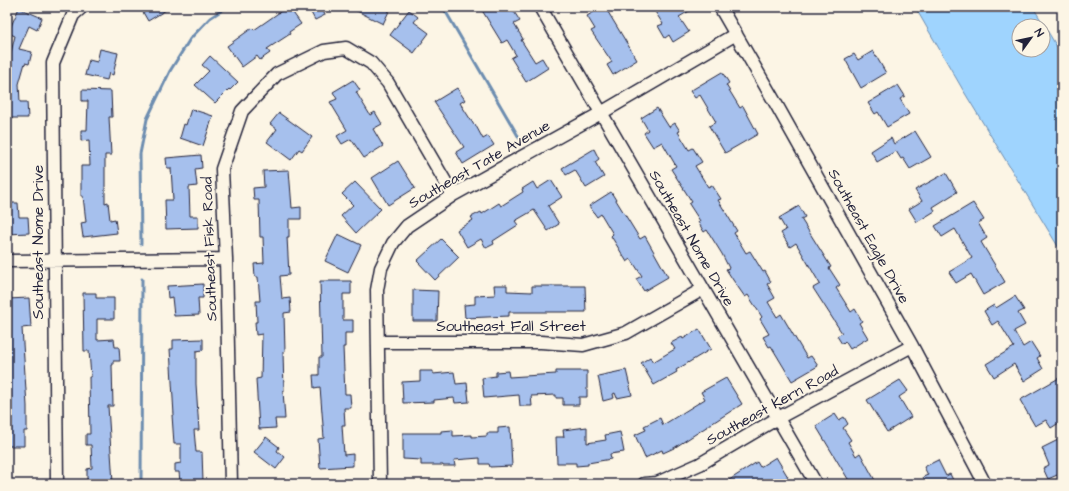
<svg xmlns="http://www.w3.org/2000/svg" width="1069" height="491" viewBox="0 0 1069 491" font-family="'Architects Daughter',sans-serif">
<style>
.water{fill:#9fd4fe;stroke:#6d8db0;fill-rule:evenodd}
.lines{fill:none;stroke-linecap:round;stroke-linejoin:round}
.stream{stroke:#6d8db0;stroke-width:3}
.building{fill:#a6c0ed;stroke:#22223b}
.minor-casing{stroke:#22223b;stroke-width:15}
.minor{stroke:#fcf5e5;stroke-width:12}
.labels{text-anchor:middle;stroke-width:4;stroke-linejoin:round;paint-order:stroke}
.street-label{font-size:15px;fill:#22223b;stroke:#fcf5e5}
</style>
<rect width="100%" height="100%" fill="#fcf5e5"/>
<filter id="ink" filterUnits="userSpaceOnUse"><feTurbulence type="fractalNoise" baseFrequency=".025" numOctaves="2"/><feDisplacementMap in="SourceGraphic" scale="8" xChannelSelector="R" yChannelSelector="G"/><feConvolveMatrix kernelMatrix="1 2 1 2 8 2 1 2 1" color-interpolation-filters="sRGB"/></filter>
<g filter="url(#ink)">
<path class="water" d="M915,7H1033L1062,55V253L963,90ZM1019,26H1043V50H1019Z"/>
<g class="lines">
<path class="stream" d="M443,7L521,141
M141,244L140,154L147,119L170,71L190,39L210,18L227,7
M141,484L142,279"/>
</g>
<path class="building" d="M140,7H171L148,21Z
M287,7H289L301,24L289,32L290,34L267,49L270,53L260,60L257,56L242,67L227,46L252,28L254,30Z
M308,7H321L325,15L315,20Z
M349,7H391L383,24Z
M480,7H511L520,21L514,24L523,39L521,40L535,62L542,58L548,68L526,82L511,58L516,55L507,40L502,43Z
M602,7H605L637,60L613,75L607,65L612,62L591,31L595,29L587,16Z
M652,7H696L679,17L689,32L673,42L669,35L665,38L658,26L663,24Z
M19,8L42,18L37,30L29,26L19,49L32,52L29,64L25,63L19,84L20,102H27L28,118H7V55L10,56L15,36L8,33Z
M409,10L418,17L414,22L429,33L414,53L390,35Z
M100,49L118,53L113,75L109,73L107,80L85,75L89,60L97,62Z
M873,51L886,73L861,88L845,59L854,54L858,60Z
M210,56L238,82L230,90L229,89L215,103L195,85L209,71L202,65Z
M722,72L729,83L726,85L740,108L743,106L758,134L725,153L709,126L716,122L700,95L695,98L690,91Z
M353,80L360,90L356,92L370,115L375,112L382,124L373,129L383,146L364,158L351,139L342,144L337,136L347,130L330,102L337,99L333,92Z
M898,85L905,96L900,99L909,114L887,127L878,112L875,114L868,103Z
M457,88L465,100L460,103L474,125L475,124L483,139L488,136L494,145L463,164L456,152L464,147L434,102Z
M82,90L111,91L112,117H109L111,155H105V203L108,202L110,220L115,219L117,233L83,237L81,223L86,222L83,196H81V166H90L89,140L81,141V130H87L88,101H82Z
M657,108L669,127L675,123L680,131L678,132L689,150L693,148L702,162L695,166L708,187L712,185L721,199L718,200L737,231L734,233L746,253L750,251L763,272L765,271L771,282L767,284L775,298L768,302L777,317L781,314L807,358L811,356L818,366L792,381L771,346L769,347L763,337L769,334L760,319L762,317L748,295L745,297L733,280L726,269L729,268L722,254L707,230L704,232L698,222L700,221L689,204L692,202L671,169L676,166L662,142L653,147L644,133L648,130L641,118Z
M191,109L213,116L203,146L180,138L184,124L186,125Z
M279,113L312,137L302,151L299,149L291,160L267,142L277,129L270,124Z
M915,131L931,157L910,169L903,158L901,159L896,151L877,162L871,151L891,138L894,144Z
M594,149L599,159L595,162L604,177L586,188L575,170L566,175L562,168Z
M201,155L202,168L195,169L197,186L189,187L190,216H198V228L166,229L165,200H173L171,168H167L166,158Z
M398,161L415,188L388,205L372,178Z
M289,170L292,208L301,207V219H289V237H287L289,275L280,276L282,299L290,298L291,312L284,313L285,352H283L284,391H283L285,419H275L276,428L259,429L256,379L261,378L262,334L256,335L255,322H257L256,301H260L258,277H255L254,264L264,263L263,237H260L259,200H254L253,188L264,187L263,171Z
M946,173L957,192L933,207L935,211L917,222L909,209L922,201L915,190Z
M551,180L562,197L548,206L559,224L548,231L534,210L515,221L518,225L493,241L494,244L486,248L481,239L467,247L457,230L473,220L471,217L481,212L482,214L499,203L501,206L523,192L522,189L533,182L537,189Z
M355,182L381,209L356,233L341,216L353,205L342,194Z
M611,192L640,239L645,236L668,277L644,291L636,279L642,276L631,259L627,262L611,236L613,234L601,214L597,217L589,206Z
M7,203H18L19,217H28L29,233L7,234Z
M973,203L984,220L978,223L987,238L981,242L1005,282L983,295L971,274L956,283L949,272L972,258L955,229L942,237L935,226Z
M799,206L805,217L801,219L831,267L829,268L840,285L836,288L851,312L855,309L862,321L859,323L868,338L850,349L845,341L842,344L837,336L842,333L813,288L820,284L796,243L790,247L781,233L786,230L779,218Z
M338,234L361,245L348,272L325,261Z
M441,239L459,257L435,280L417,261Z
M320,281H351V294H343V320H353V333H345V347H343L345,394H350L351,408H344L345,425H342L344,455L353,454V466L320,468L318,439L324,438L320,387L314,388L313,375H319V357H322Z
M203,284V298H198L199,315L174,316L172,297L168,298L167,286Z
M494,285H507V291L532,292V286H585L586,312H509V316L465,318L464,305L475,304V296L495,295Z
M413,290L438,291L437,321H413Z
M83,293H96V298H114V319H97V340L114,339L115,347H119L120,361H113V365H112L113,406H108L113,483L87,484V469L92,468L91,445H86V434H90L89,377H91L89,351H84Z
M1015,296L1024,310L1018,313L1025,325L1014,331L1023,347L1031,342L1040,356L1037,358L1043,369L1024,381L1014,364L994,377L986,364L1014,347L998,321L992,325L984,311L994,305L996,308Z
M29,298L31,327L22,328L27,406V431H24V446H7V299Z
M699,329L711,349L676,370L677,372L654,385L641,363L650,357L653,362L675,349L671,343L682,337L683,339Z
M203,339V350L196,351V384L199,430H194L196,452H202L203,482H180L179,472H175V464L181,463V444H174L172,415H174L170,349H173V340Z
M626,370L632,395L617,398L615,393L613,394L614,398L603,401L598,376Z
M420,371H433V374L454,372L456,384L467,383L469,402L455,403L454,398L434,400V402L403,403L402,382L420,381Z
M508,371L509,377L556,374V371H587V397H579V405H563V398H556V395L531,396L532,406H520L519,395L484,398L482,378L496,376V372Z
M726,378L742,404L674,448L663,453L662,450L645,458L635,435L646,430L644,426L660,418L663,425L705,399L701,392Z
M1059,378L1062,383V421L1051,428L1046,420L1035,426L1020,400Z
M900,380L908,391L899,397L911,417L887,432L867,400Z
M835,414L839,420L844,417L848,424L843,428L851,440L848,442L856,456L860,453L877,484H851L816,426Z
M510,427L512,466L490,467L489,464H480V458L454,460L455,466H443V465H421V460L403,459V433H441V431L453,430V436L472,435V437L487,436V433H498V428Z
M587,427V443L606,440L605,435L620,432L624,452L610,454L611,459L588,463V465L576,466V463H557L556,437H564L563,430Z
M266,437L279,447L277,451L285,457L276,469L254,452Z
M1062,438V473L1048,479L1043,468L1049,465L1042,448Z
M776,457L788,477L776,484H723L757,462L760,467Z
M938,460L946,476L950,474L955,484H927L923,477L928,475L924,467Z"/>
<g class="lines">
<g class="minor-casing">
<path id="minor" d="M540,7L816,484
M720,7L776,104L912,346L985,484
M7,261L226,259
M378,342H541L583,345L626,333L703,289
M57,484L53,63L73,15L82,7
M231,484L226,259L222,169L242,111L277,74L324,51L346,48L371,63L388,83L453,195
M380,484L377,290L381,268L393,243L407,226L453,195L601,113L736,34
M644,484L657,483L700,464L778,418L912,346"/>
</g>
<use href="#minor" class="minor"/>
</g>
</g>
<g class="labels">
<g class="street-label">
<text transform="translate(479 164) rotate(-30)" y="5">Southeast Tate Avenue</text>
<text transform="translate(869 236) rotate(61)" y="5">Southeast Eagle Drive</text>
<text transform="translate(692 238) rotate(60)" y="5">Southeast Nome Drive</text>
<text transform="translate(38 242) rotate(-90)" y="5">Southeast Nome Drive</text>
<text transform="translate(209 249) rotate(-92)" y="5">Southeast Fisk Road</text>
<text x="511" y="331">Southeast Fall Street</text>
<text transform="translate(772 405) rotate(-29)" y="5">Southeast Kern Road</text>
</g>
</g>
<rect width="1069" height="491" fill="none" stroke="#fcf5e5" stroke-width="24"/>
<rect x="12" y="12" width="1045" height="467" fill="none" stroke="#22223b" stroke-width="1.5" filter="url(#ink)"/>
<g transform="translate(1031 38) rotate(57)"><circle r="19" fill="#fcf5e5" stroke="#a5a1a1"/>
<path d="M0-3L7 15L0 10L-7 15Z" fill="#22223b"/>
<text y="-6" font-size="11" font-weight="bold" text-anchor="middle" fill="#22223b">N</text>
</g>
</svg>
